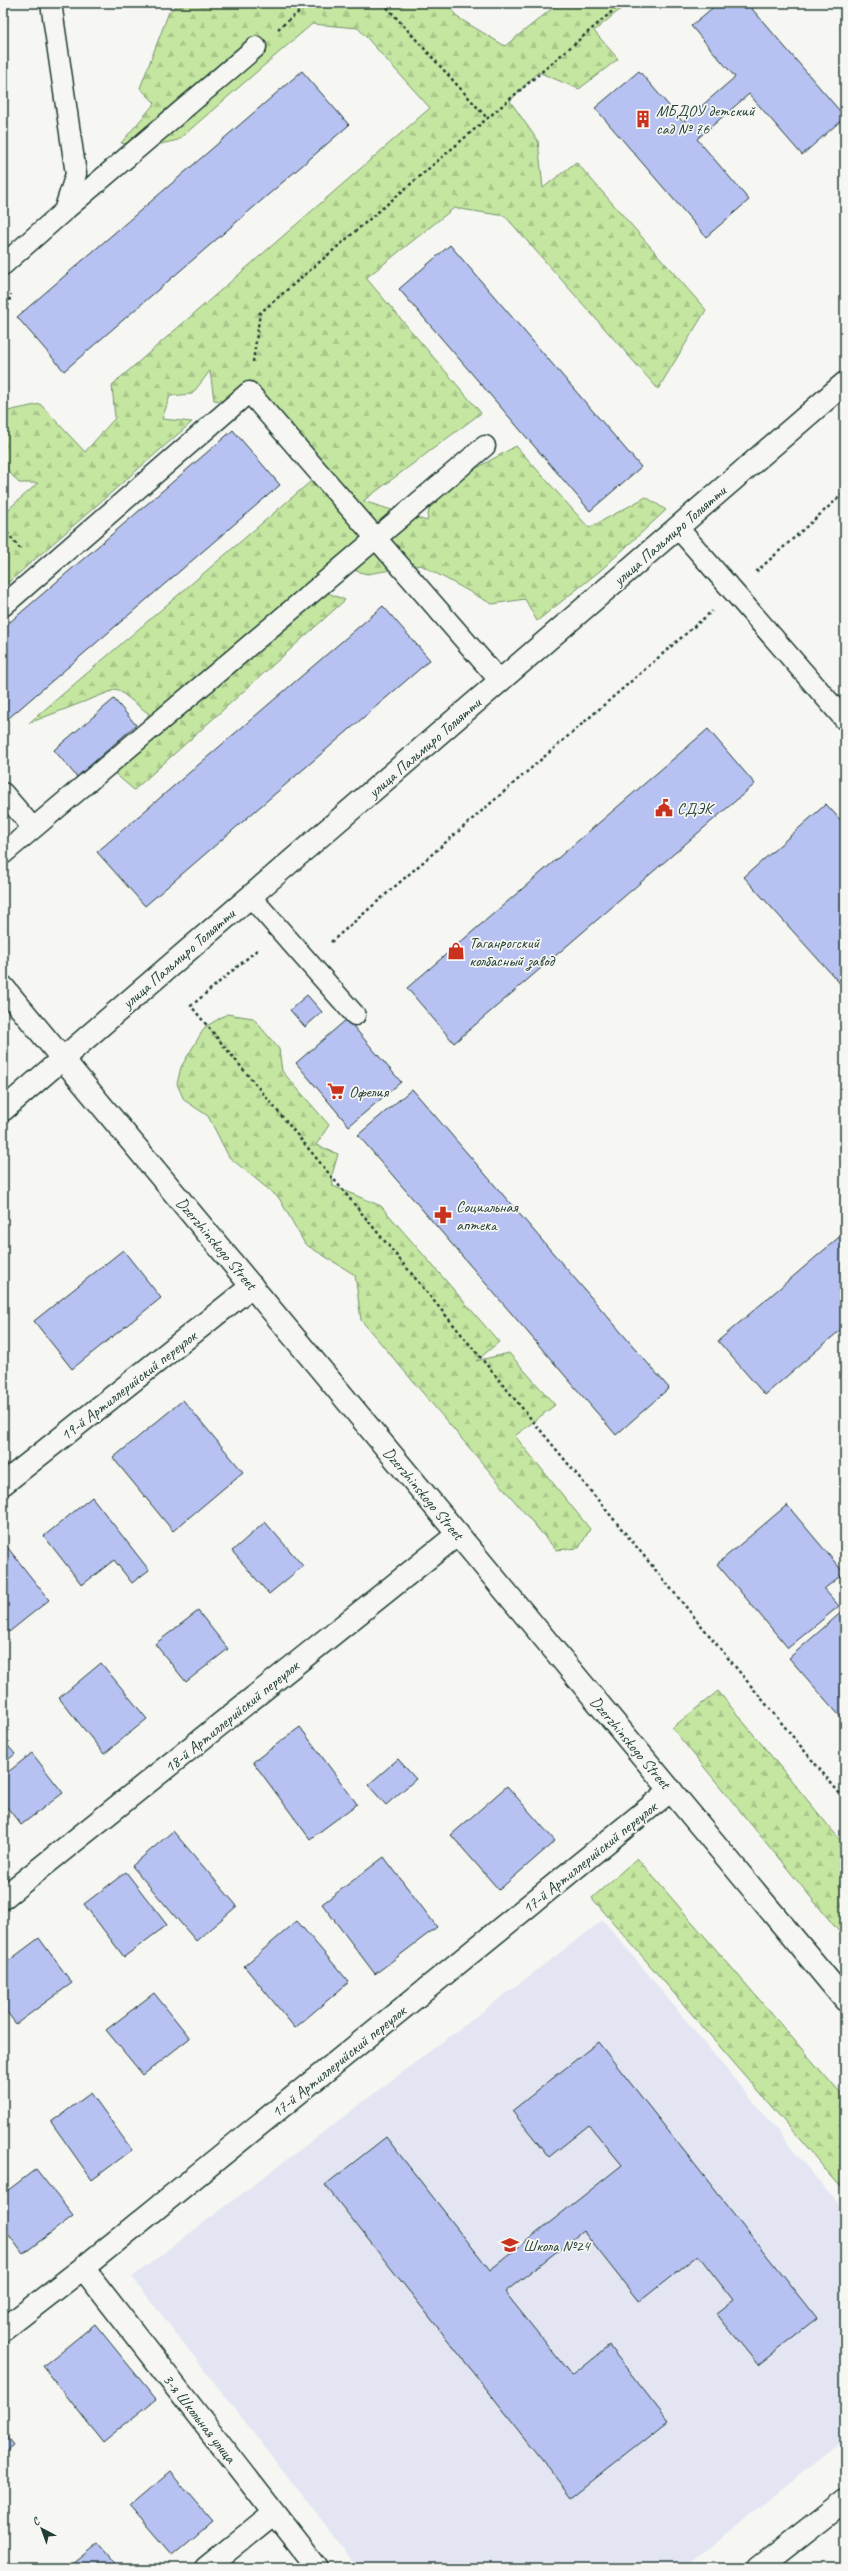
<svg xmlns="http://www.w3.org/2000/svg" width="848" height="2571" viewBox="0 0 848 2571" font-family="Caveat,sans-serif">
<style>
.built{fill:#e3e6f2}
.forest{fill:url(#forest-firs);stroke:#72926a}
.building{fill:#b7c1f2;stroke:#1f3d34}
.lines{fill:none;stroke-linecap:round;stroke-linejoin:round}
.service-casing{stroke:#1f3d34;stroke-width:23}
.minor-casing{stroke:#1f3d34;stroke-width:25}
.secondary-casing{stroke:#1f3d34;stroke-width:25}
.path{stroke:#1f3d34;stroke-width:2.5;stroke-dasharray:3 3;stroke-linecap:butt}
.service{stroke:#f6f6f2;stroke-width:20}
.minor{stroke:#f6f6f2;stroke-width:22}
.secondary{stroke:#f6f6f2;stroke-width:22}
.labels{text-anchor:middle;stroke-width:3.5;stroke-linejoin:round;paint-order:stroke}
.poi-label{font-size:16px;fill:#1f3d34;stroke:#f6f6f2;text-anchor:start}
.street-label{font-size:16px;fill:#1f3d34;stroke:#f6f6f2}
</style>
<defs>
<pattern id="forest-firs" width="22" height="20" patternUnits="userSpaceOnUse"><rect width="22" height="20" fill="#c4e6a0"/><path d="M5 1l3.5 6h-7zM16 11l3.5 6h-7z" fill="#a8c68a"/></pattern>
</defs>
<rect width="100%" height="100%" fill="#f6f6f2"/>
<filter id="ink" filterUnits="userSpaceOnUse"><feTurbulence type="fractalNoise" baseFrequency=".025" numOctaves="2"/><feDisplacementMap in="SourceGraphic" scale="8" xChannelSelector="R" yChannelSelector="G"/><feConvolveMatrix kernelMatrix="1 2 1 2 8 2 1 2 1" color-interpolation-filters="sRGB"/></filter>
<g filter="url(#ink)">
<path class="built" d="M603,1920L845,2213V2439L682,2568H359L132,2277Z"/>
<path class="forest" d="M180,3H447L457,17L505,46L559,3H628L594,31L618,59L579,89L538,72L510,101L538,141L543,188L576,162L706,310L658,389L505,216L454,208L366,278L481,413L363,501L427,521L432,493L516,446L589,528L646,497L666,510L601,570L537,621L525,599L492,604L421,565L367,574L339,566L307,584L345,600L134,790L112,771L149,714L117,689L29,723L317,476L255,405L214,400L210,371L192,394L170,396L162,419L192,422L3,587V514L38,483H19L3,465V412L40,404L85,452L115,418L112,385L430,108L358,28L312,24L178,140L144,148L121,143L155,103L140,88L169,12Z
M227,1014L253,1018L279,1049L282,1071L329,1125L316,1145L338,1154L332,1175L333,1186L381,1206L499,1342L476,1361L509,1353L555,1405L515,1436L590,1529L579,1548L556,1550L361,1320L355,1275L305,1244L279,1198L229,1157L208,1116L184,1100L177,1084L181,1067L205,1027Z
M718,1691L845,1846V1939L672,1728Z
M637,1858L845,2099V2192L592,1898Z"/>
<path class="building" d="M718,3H747L845,117L802,155L749,94L697,139L749,200L706,237L595,108L639,71L683,122L735,77L691,26Z
M302,71L349,125L64,371L17,317Z
M450,245L641,467L590,511L399,289Z
M233,430L280,485L3,723V628Z
M383,606L430,660L145,906L97,852Z
M114,699L136,725L77,777L54,750Z
M708,729L755,784L454,1043L407,988Z
M826,804L845,825V989L744,877Z
M307,995L322,1012L305,1027L290,1010Z
M347,1019L401,1082L349,1126L296,1063Z
M412,1089L669,1388L616,1435L358,1135Z
M845,1232V1326L765,1395L718,1341Z
M123,1250L161,1298L72,1369L34,1321Z
M183,1400L243,1472L173,1531L113,1458Z
M92,1497L149,1570L132,1583L114,1560L82,1585L44,1536Z
M787,1505L844,1573L824,1589L839,1606L788,1648L717,1564Z
M265,1522L303,1566L269,1594L232,1551Z
M4,1543L49,1600L9,1632L3,1625Z
M845,1609V1722L789,1658Z
M198,1611L228,1649L186,1682L155,1644Z
M101,1663L147,1719L104,1754L59,1698Z
M300,1727L357,1804L310,1839L253,1762Z
M3,1740L15,1754L3,1764Z
M32,1753L63,1793L21,1825L3,1802V1776Z
M398,1759L416,1779L386,1805L368,1785Z
M507,1786L555,1841L499,1890L451,1835Z
M173,1831L237,1906L196,1941L132,1866Z
M384,1857L437,1927L375,1974L322,1904Z
M126,1872L167,1925L124,1957L84,1904Z
M297,1921L349,1982L295,2028L244,1966Z
M39,1938L72,1983L16,2024L3,2007V1965Z
M154,1993L190,2038L143,2075L106,2030Z
M598,2042L817,2319L758,2365L716,2313L733,2300L698,2255L639,2302L583,2231L505,2292L572,2376L609,2346L668,2421L572,2497L325,2185L386,2137L490,2270L622,2165L589,2125L549,2157L512,2111Z
M91,2093L132,2150L92,2180L51,2122Z
M36,2169L73,2216L23,2254L3,2227V2194Z
M95,2324L156,2399L103,2442L43,2366Z
M3,2432L13,2445L3,2453Z
M170,2472L212,2521L172,2555L130,2506Z
M98,2544L118,2568H68Z"/>
<g class="lines">
<g class="service-casing">
<path id="service" d="M64,211L256,47
M3,265L64,211L76,174L51,3
M678,528L845,720
M3,606L249,392L500,681
M3,793L33,828
M3,854L485,446
M250,896L355,1015"/>
</g>
<g class="minor-casing">
<path id="minor" d="M3,1110L845,383
M3,1484L252,1286
M3,1898L458,1534
M83,2268L317,2568
M3,2330L83,2268L671,1790
M206,2568L274,2513
M759,2568L845,2500"/>
</g>
<g class="secondary-casing">
<path id="secondary" d="M3,987L845,2000"/>
</g>
<path class="path" d="M383,3L487,118
M278,29L310,3
M3,324L11,294
M253,362L260,313L622,3
M3,528L22,551
M756,572L845,492
M331,942L712,611
M257,950L191,1006L845,1800"/>
<use href="#service" class="service"/>
<use href="#minor" class="minor"/>
<use href="#secondary" class="secondary"/>
</g>
</g>
<defs>
<g id="building-bare" transform="scale(1.38)"><path d="M-4-6H4V6H1V3H-1V6H-4ZM-2.5-4.3h1.7v1.8h-1.7ZM.8-4.3h1.7v1.8H.8ZM-2.5-1h1.7V.8h-1.7ZM.8-1h1.7V.8H.8Z" fill="#c8321e" stroke="#f6f6f2" stroke-width="2.5" paint-order="stroke"/></g>
<g id="civic-bare" transform="scale(1.38)"><path d="M-.6-6.5H3V-4.5H.6V-3L4-1V1h2V6H-6V1h2V-1L-.6-3ZM-1.2 2.5V6h2.4V2.5Z" fill="#c8321e" stroke="#f6f6f2" stroke-width="2.5" paint-order="stroke"/></g>
<g id="shop-bare" transform="scale(1.38)"><path d="M-5-2.5h2.3a2.7 3.5 0 0 1 5.4 0H5L5.5 6h-11ZM-1.5-2.5h3a1.5 2.3 0 0 0-3 0Z" fill="#c8321e" stroke="#f6f6f2" stroke-width="2.5" paint-order="stroke"/></g>
<g id="supermarket-bare" transform="scale(1.38)"><path d="M-6-5.5h2.5l.6 2H6L4.5 2H-2.5L-4.4-4H-6ZM-1.5 3.2a1.3 1.3 0 1 0 .1 0ZM3 3.2a1.3 1.3 0 1 0 .1 0Z" fill="#c8321e" stroke="#f6f6f2" stroke-width="2.5" paint-order="stroke"/></g>
<g id="pharmacy-bare" transform="scale(1.38)"><path d="M-2-6h4v4h4v4h-4v4h-4v-4h-4v-4h4Z" fill="#c8321e" stroke="#f6f6f2" stroke-width="2.5" paint-order="stroke"/></g>
<g id="school-bare" transform="scale(1.38)"><path d="M0-5L7-2L0 1L-7-2ZM-4 1L0 2.5L4 1V4Q0 6-4 4Z" fill="#c8321e" stroke="#f6f6f2" stroke-width="2.5" paint-order="stroke"/></g>
</defs>
<g fill-rule="evenodd">
<use href="#building-bare" x="643" y="119"/>
<use href="#civic-bare" x="664" y="808"/>
<use href="#shop-bare" x="456" y="951"/>
<use href="#supermarket-bare" x="336" y="1091"/>
<use href="#pharmacy-bare" x="443" y="1215"/>
<use href="#school-bare" x="510" y="2245"/>
</g>
<g class="labels">
<g class="poi-label">
<text x="656" y="116">МБДОУ детский<tspan x="656" dy="18">сад № 76</tspan></text>
<text x="677" y="814">СДЭК</text>
<text x="469" y="948">Таганрогский<tspan x="469" dy="18">колбасный завод</tspan></text>
<text x="349" y="1097">Офелия</text>
<text x="456" y="1212">Социальная<tspan x="456" dy="18">аптека</tspan></text>
<text x="523" y="2251">Школа №24</text>
</g>
<g class="street-label">
<text transform="translate(669 535) rotate(-41)" y="6">улица Пальмиро Тольятти</text>
<text transform="translate(424 747) rotate(-41)" y="6">улица Пальмиро Тольятти</text>
<text transform="translate(178 958) rotate(-41)" y="6">улица Пальмиро Тольятти</text>
<text transform="translate(217 1243) rotate(50)" y="6">Dzerzhinskogo Street</text>
<text transform="translate(128 1385) rotate(-38)" y="6">19-й Артиллерийский переулок</text>
<text transform="translate(424 1493) rotate(50)" y="6">Dzerzhinskogo Street</text>
<text transform="translate(231 1716) rotate(-39)" y="6">18-й Артиллерийский переулок</text>
<text transform="translate(631 1742) rotate(50)" y="6">Dzerzhinskogo Street</text>
<text transform="translate(589 1857) rotate(-39)" y="6">17-й Артиллерийский переулок</text>
<text transform="translate(338 2061) rotate(-39)" y="6">17-й Артиллерийский переулок</text>
<text transform="translate(200 2418) rotate(52)" y="6">3-я Школьная улица</text>
</g>
</g>
<rect width="848" height="2571" fill="none" stroke="#f6f6f2" stroke-width="16"/>
<rect x="8" y="8" width="832" height="2555" fill="none" stroke="#1f3d34" stroke-width="1.5" filter="url(#ink)"/>
<g transform="translate(42 2529) rotate(319)" stroke="#f6f6f2" stroke-width="3" paint-order="stroke">
<path d="M0-3L7 15L0 10L-7 15Z" fill="#1f3d34"/>
<text y="-6" font-size="11" font-weight="bold" text-anchor="middle" fill="#1f3d34">С</text>
</g>
</svg>
